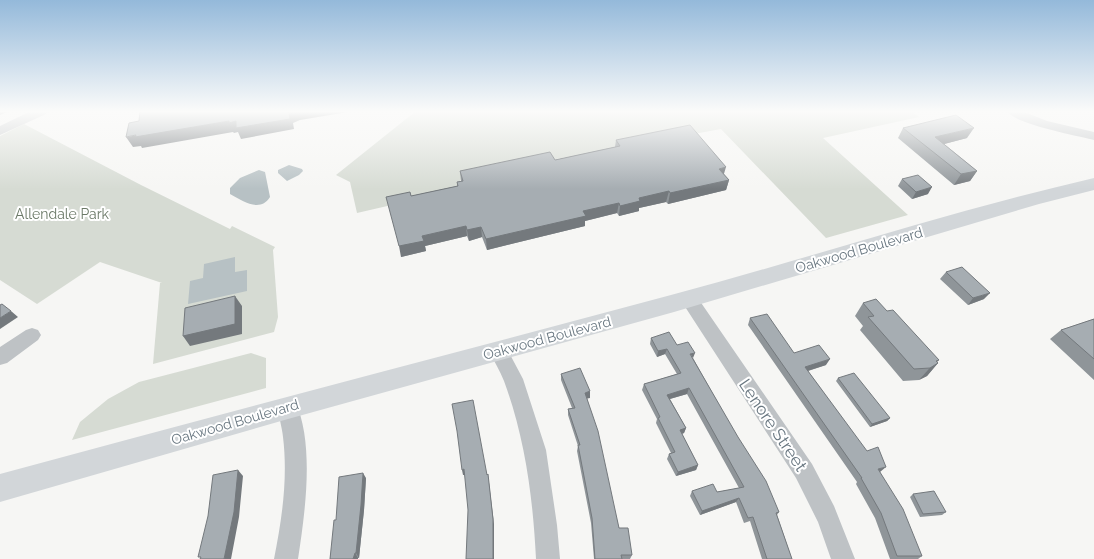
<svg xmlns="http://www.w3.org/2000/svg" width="1094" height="559" viewBox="0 0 1094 559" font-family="Raleway,sans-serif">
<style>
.green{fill:#d6dbd3}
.water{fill:#b7c1c4}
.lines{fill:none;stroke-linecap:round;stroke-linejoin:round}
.street{fill:#bec2c5;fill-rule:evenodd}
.secondary{fill:#d2d6d9;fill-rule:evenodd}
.wall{fill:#8f9599}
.shaded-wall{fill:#74797d}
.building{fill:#a6adb2;stroke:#74797d}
.labels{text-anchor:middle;stroke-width:4;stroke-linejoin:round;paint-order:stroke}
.park-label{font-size:14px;fill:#6b7967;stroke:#fff}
.street-label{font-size:14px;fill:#697781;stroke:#fff}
.near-street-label{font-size:17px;fill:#697781;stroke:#fff}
</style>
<rect width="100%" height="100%" fill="#f6f6f4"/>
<path class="green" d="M416,111H911L919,117L823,138L908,215L826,238L721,129L551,160L460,180L461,189L357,213L350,182L336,175Z
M24,124L141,185L230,229L232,226L275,247L273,250L278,317L274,332L153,364L160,283H162L100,262L37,304L0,280V136Z
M251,353L266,358V388L72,440L80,422L108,399L139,382Z"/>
<path class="water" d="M289,165L302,169L303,171L299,175L287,181L278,173V170Z
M259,170L265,172L270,197C260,213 243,201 230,194V188L240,178Z
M235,257V272L247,270V291L188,304L190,281L203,278L204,264Z"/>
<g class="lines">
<path class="street" d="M31,111H47L46,114L0,135V126Z
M1007,111H1022L1047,121L1094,132V140C1078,136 1014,124 1007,111Z
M689,292L695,294L812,464L834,506L855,559H831L818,522L796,478L680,299L683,294Z
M32,328L38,330L41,335L38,340L7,363L0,365V347L26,330Z
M498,343L505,345L523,379L546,450L557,525L560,559H536C533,498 525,438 504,381C500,371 494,361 489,351L491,345Z
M288,398L295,401C315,444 305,513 298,559H274C282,519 288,478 283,437C282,425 276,412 281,401Z"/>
<path class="secondary" d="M1094,178V190L1039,204L674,312L288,419L0,502V474C223,413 448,355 671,295C813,257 952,211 1094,178Z"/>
</g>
<path class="wall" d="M903,128L967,138L944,144L977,171L970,181L954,185L898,138Z
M616,140L724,174L729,180L726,190L668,204L666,202L639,208V211L619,216L617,213L585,221V226L487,250L482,237L469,241L467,236L425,246L426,251L401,257L411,196L457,186V182L461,181L460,171L555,160L615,147Z
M902,179L928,194L912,199L898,186Z
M946,272L984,299L968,305L940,279Z
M863,303L887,311L937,362L938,363L927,376L919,380L903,381L860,330L863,326L855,316Z
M750,318L794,353L826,365L808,371L880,472L922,556L918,559H890L875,518L856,484L857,482L748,325Z
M1094,319V380L1050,339L1061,330Z
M651,338L677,345L693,358L779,512L777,515L792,559H762L750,521L744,523L736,502L700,515L690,496L692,491L717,492L739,488L687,394L670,399L686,428L684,433L682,434L698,465L696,470L676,476L667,459L669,454L671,453L656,423L657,419L642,390L644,384L677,374L665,354L657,357L650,344Z
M561,374L590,398H587L619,528L632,555L630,559H594L591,523L577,451L578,446L568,415V409L572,408L561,380Z
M838,378L890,418L887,421L870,427L836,381Z
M366,478L364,510L359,558H358V559H330L336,520Z
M913,494L946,512L942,515L920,517L910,497Z"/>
<path class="shaded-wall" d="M0,111H9L0,115Z
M294,111H354L300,120L293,123L294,129L241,139L238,132L234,133L233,132L142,148L141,146L133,147L126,137L229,121H236L289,112Z
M974,128L967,138L929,148L935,137Z
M726,167L723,177L719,169Z
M977,171L970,181L954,185L961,174Z
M729,180L726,190L668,204L670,193Z
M932,187L928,194L912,199L916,192Z
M669,191L666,202L639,208V211L619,216L620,206L639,198Z
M619,203L617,213L585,221V226L487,250L486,239L583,211Z
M466,226L467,236L425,246L426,251L401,257L399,246L422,236Z
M481,227L482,237L469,241L467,230Z
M990,293L984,299L968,305L973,298Z
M235,296L242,306V334L190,346L183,336Z
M11,311L18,317L0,329V318Z
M667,349L665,354L657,357L658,351Z
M695,353L693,358L690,354Z
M830,359L826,365L801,373L805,367Z
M939,360L934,365L938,363L927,376L919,380L936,361Z
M689,388L687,394L666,400L667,395Z
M590,391V398L585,399V393Z
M890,418L887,421L870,427L872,424Z
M686,428L684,433L678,435L680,430Z
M698,465L696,470L676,476L678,472Z
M886,467L880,472L878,469Z
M464,469L466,475H463L462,470Z
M238,470L243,476L239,517L231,559H224Z
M363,473L366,478L364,510L359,558L356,553Z
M488,474L494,524V559H493Z
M739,498L736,502L700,515L702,511Z
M355,553L358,558V559H353Z"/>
<path class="building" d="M140,111H294L289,112L290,119L236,128V121L229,123V121L135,137L136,135L126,137L129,123L139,121Z
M956,115L974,128L935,137L977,171L961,174L903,128Z
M690,125L726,167L719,169L729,180L670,193L669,191L639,198L640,201L620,206L619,203L583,211L586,216L486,239L481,227L467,230L466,226L422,236L424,241L399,246L386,197L410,192L411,196L458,186L457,182L463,181L460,171L550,152L555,160L620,146L616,140Z
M918,175L932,187L916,192L902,179Z
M962,267L990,293L973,298L946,272Z
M235,296V324L183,336L185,308Z
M876,299L887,311L893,310L939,360L936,361L938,363L930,368L914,369L868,317L874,316L863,303Z
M2,304L11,311L0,318V305Z
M767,314L794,353L819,345L830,359L805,367L867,451L878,447L886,467L878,469L903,509L922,556H897L881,513L861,478H862L750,318Z
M1094,319V359L1061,330Z
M669,332L677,345L688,342L695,353L690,354L738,437L766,481L779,512L776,513L792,559H767L753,517L748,518L739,498L702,511L692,491L713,484L717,492L744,487L689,388L667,395L686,428L680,430L698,465L678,472L669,454L675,452L658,418L660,417L644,384L681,373L667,349L658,351L651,338Z
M580,368L590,391L585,393L598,431L619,528H628L632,555H621L622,559H595L592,518L578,445H580L568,409L575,408L561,374Z
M854,373L890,418L872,424L838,378Z
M473,400L487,475L488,474L493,519V559H466L468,510L464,469L462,470L457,431L452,404Z
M238,470L234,512L224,559H200L201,557H198L208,516L213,475Z
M363,473L361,505L356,553H355L353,559H330L334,520H336L339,477Z
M934,491L946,512L923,514L913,494Z"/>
<linearGradient id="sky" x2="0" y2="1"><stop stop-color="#94b9da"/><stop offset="0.59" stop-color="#fbfbfa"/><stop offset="1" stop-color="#fbfbfa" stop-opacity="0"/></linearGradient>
<rect width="1094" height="189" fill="url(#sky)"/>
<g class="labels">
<g class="park-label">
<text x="62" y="219">Allendale Park</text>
</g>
<g class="street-label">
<text transform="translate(859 250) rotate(-16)" y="5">Oakwood Boulevard</text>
<text transform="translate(547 338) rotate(-15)" y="5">Oakwood Boulevard</text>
<text transform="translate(235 422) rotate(-16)" y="5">Oakwood Boulevard</text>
</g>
<g class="near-street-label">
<text transform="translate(773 425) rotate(56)" y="6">Lenore Street</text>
</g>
</g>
</svg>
